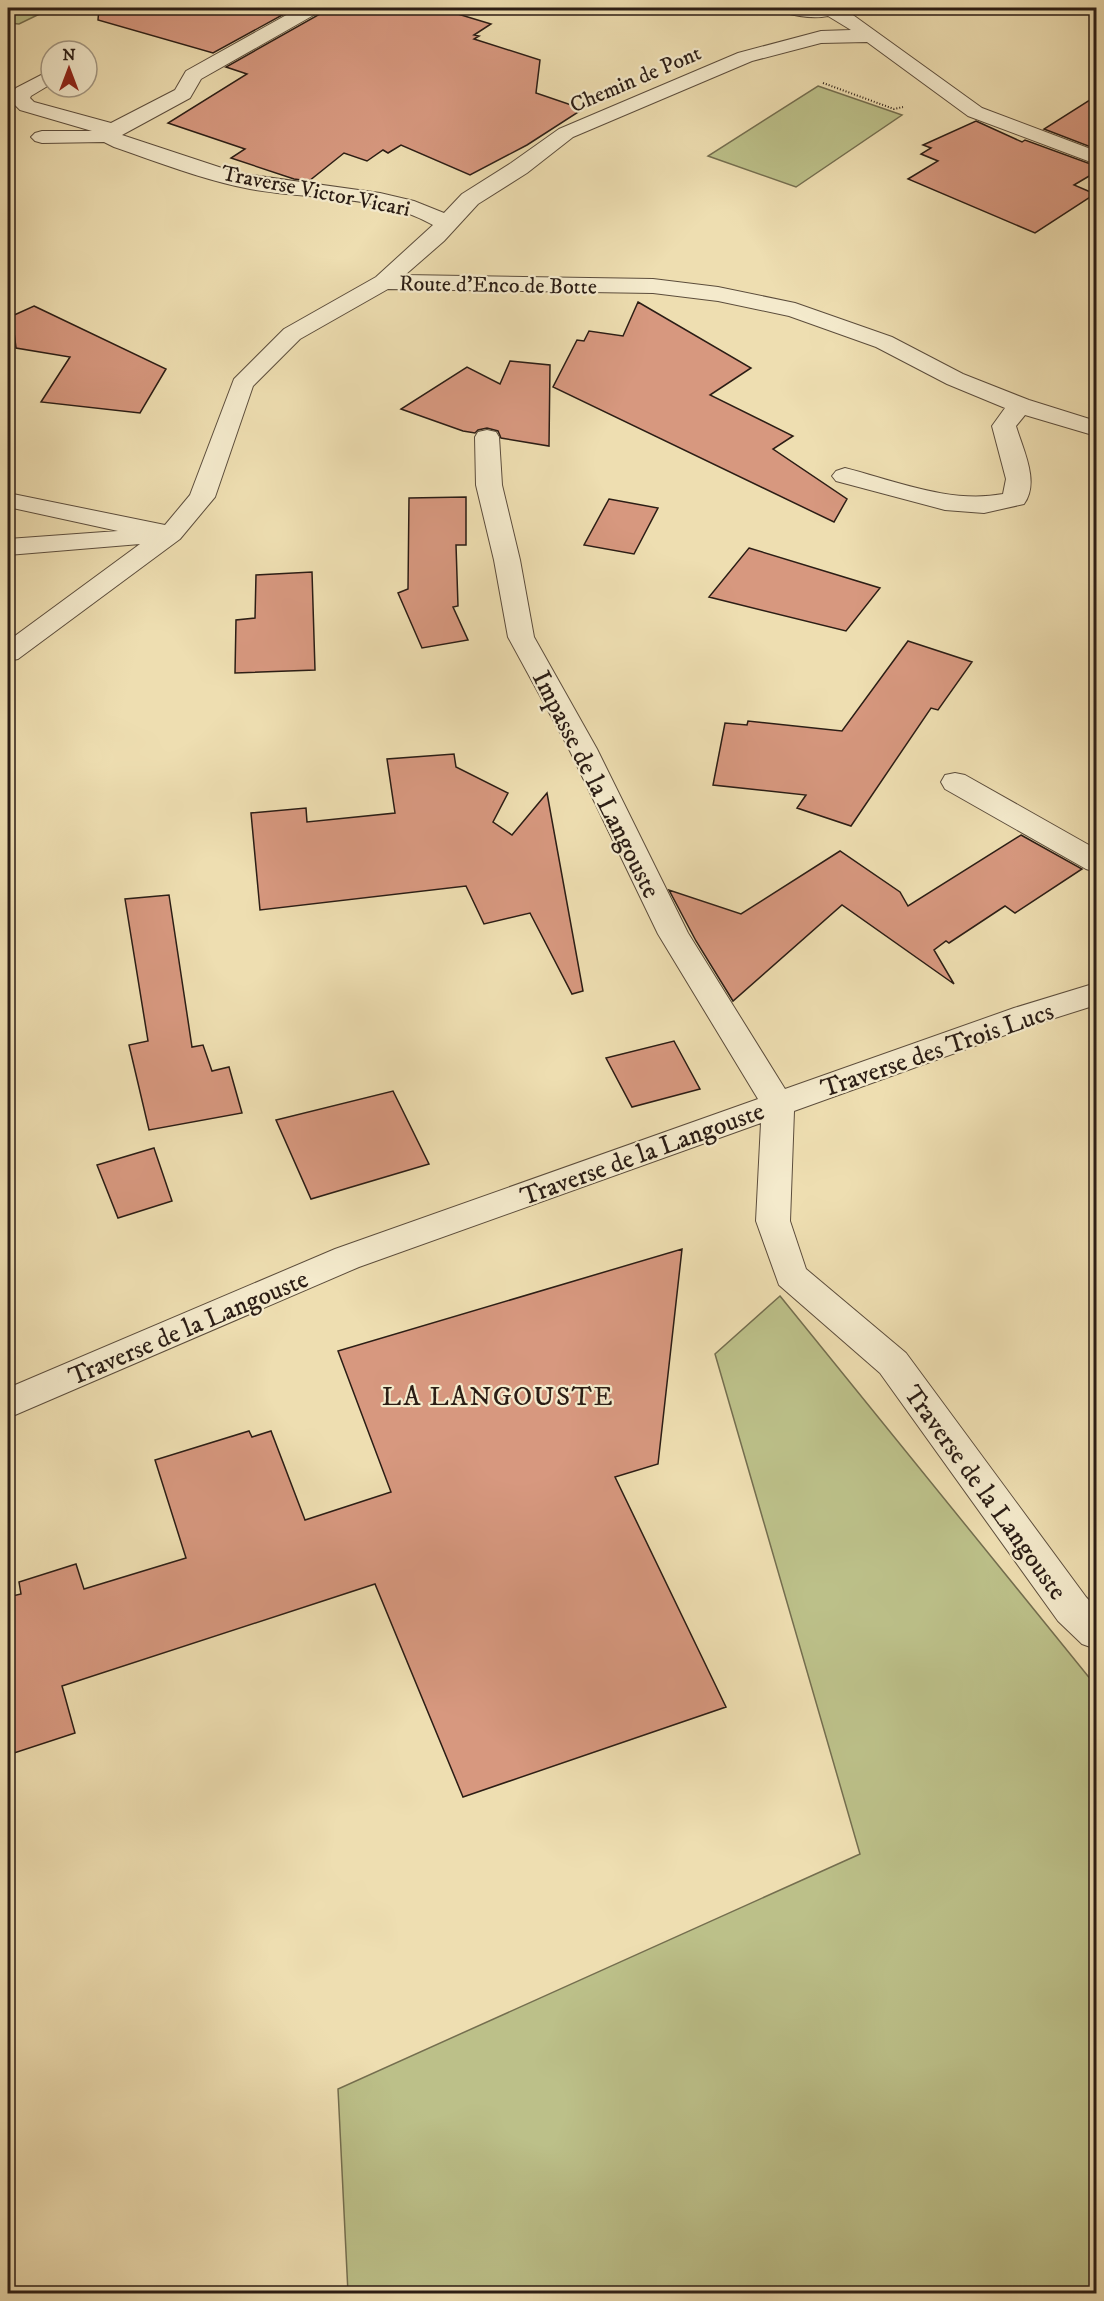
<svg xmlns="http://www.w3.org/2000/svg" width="1104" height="2301" viewBox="0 0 1104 2301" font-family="'IM FELL DW Pica',serif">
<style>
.green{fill:#bcc089;stroke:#746e4f;stroke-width:1.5}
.building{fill:#d7987f;stroke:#2b1d15;stroke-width:1.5}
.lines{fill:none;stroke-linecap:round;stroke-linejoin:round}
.minor-casing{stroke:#5c4d3c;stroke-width:2}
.path{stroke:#2b1d15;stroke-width:2;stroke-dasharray:1 2;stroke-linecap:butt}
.minor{fill:#f4eacc;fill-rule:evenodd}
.labels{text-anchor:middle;stroke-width:4.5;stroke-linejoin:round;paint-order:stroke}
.far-street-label{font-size:22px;fill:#2b1d15;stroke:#f4eacc}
.street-label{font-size:26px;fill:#2b1d15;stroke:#f4eacc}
.neighbourhood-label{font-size:27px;letter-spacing:1.5px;fill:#2b1d15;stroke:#f4eacc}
</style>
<rect width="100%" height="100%" fill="#eedeb1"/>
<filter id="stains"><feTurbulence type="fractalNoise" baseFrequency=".00333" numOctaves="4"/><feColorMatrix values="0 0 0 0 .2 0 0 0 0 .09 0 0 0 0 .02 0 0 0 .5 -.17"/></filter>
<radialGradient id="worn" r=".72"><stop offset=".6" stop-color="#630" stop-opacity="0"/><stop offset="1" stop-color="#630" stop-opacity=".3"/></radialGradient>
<path class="green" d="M8,8H52L19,24L8,23Z
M818,86L902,115L796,187L708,156Z
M780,1296L1096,1686V2293H348L338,2089L860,1854L715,1354Z"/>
<path class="building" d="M99,8H295L213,53L98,20Z
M324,8H438L491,24L474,35L479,36L474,39L540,60L536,93L583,109L527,145L470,175L401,145L388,153L383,150L367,161L344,153L309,181L294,179L231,158L245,149L168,123L247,74L226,67L320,14Z
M1096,96V149L1044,129Z
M976,121L1022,142L1025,140L1096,166V172L1074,185L1095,194L1035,233L908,179L938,161L921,154L931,148L923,145Z
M638,302L751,368L710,395L793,436L773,449L847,499L834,522L553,387L577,340L584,341L589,331L623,336Z
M34,306L166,369L140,413L41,402L70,357L16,348L12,316Z
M510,361L550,365L549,446L501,438L498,431L487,428L478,430L475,433L463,431L401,409L467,367L500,384Z
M466,497V545H456L458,606L453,607L468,640L422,648L398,593L408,589L409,498Z
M609,499L658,508L634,554L584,545Z
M749,548L880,588L846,631L709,597Z
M312,572L315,670L235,673L236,620L255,618L256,575Z
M908,641L972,662L938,710L931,708L851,826L797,808L806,795L713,785L725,723L747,725L748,721L842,731Z
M454,754L456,767L508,793L493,822L512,835L547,793L583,991L572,994L530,913L484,924L466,886L260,910L251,813L306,808L307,822L395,813L387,759Z
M1021,835L1082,869L1015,913L1005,906L949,943L946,941L934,950L954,984L842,905L733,1001L696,941L669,890L741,914L840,851L900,892L908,906Z
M169,895L192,1047L203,1045L212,1071L229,1067L242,1113L149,1130L129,1045L148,1041L125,899Z
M674,1041L700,1089L632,1107L606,1058Z
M393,1091L429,1164L311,1199L276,1120Z
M154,1148L172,1201L118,1218L97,1165Z
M682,1249L658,1464L615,1477L726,1707L463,1797L375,1584L62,1686L75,1733L8,1755V1597L21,1594L19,1582L76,1564L84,1589L186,1558L155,1460L249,1431L252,1437L271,1431L305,1520L391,1492L338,1351Z"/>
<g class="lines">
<g class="minor-casing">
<path id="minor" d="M299,8H322L319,12L201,79L190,98L122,135L237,173L380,193L414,201L444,213L462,194L511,163L559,129L738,53L821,31L851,30L828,16C814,19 796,16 782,12L780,8H846V10L982,108L1096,151V164L968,116L867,42L821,43L752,61L573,137L527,173L478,204L444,241L405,275L653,279L718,287L795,303L892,337L963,374L1029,400L1096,421V436L1025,415L1016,426C1023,450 1040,482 1024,504L984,513L945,510L836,481L832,476L836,471L845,468C896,481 950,504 1003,494L1006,479L992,426L1005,408L947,384L876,347L789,316L718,301L653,293L388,289L300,339L253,386L215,497L180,539L18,659L8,661V641L140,544L8,555V539L118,531L8,507V493L165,525L190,495L234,379L284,329L376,277L433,225C379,194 310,200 250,189C203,180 158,162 114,147L104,142L42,143L35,141L31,137L35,133L42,131H92L20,110L9,99L16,88L45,73L51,74V84L31,96L30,98L34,102L111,123L175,90L186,71Z
M487,430L496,432L499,437L502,485L520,560L534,637L597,749L688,933L785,1089L1014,1008L1096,983V1005L1036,1024L794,1111L790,1221L806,1269L906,1353L1086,1597L1096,1608V1649L1082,1644L1058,1621L880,1373L779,1285L756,1221L761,1123L359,1267L8,1418V1388L335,1249L758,1099L658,934L569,749L508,637L494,560L476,485L475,437L478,432Z
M955,773L965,775L1096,849V872L1086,869L945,789L941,782L945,775Z"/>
</g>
<path class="path" d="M898,11L912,8
M823,83L894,109L903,107"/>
<use href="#minor" class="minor"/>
</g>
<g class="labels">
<g class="far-street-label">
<text transform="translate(635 78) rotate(-23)" y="8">Chemin de Pont</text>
<text transform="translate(316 190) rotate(11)" y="8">Traverse Victor Vicari</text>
<text transform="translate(498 284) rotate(1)" y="8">Route d'Enco de Botte</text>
</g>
<g class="street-label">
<text transform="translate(597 784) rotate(63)" y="9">Impasse de la Langouste</text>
<text transform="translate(937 1049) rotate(-19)" y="9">Traverse des Trois Lucs</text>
<text transform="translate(642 1153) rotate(-20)" y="9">Traverse de la Langouste</text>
<text transform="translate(188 1327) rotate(-23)" y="9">Traverse de la Langouste</text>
<text transform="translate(986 1492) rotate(54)" y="9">Traverse de la Langouste</text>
</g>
<g class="neighbourhood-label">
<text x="498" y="1405">LA LANGOUSTE</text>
</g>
</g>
<rect width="1104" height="2301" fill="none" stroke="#eedeb1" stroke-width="30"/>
<rect x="9" y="9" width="1086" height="2283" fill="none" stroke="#2b1d15" stroke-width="3"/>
<rect x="15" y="15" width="1074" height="2271" fill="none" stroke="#2b1d15" stroke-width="1.5"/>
<g transform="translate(69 69)"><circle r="28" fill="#f4eacc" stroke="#a49883" stroke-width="1.5"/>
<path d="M0-4.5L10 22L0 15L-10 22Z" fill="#8f2418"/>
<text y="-9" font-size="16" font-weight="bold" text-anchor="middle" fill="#2b1d15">N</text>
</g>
<rect width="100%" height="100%" filter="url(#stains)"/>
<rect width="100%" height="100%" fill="url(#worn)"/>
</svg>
